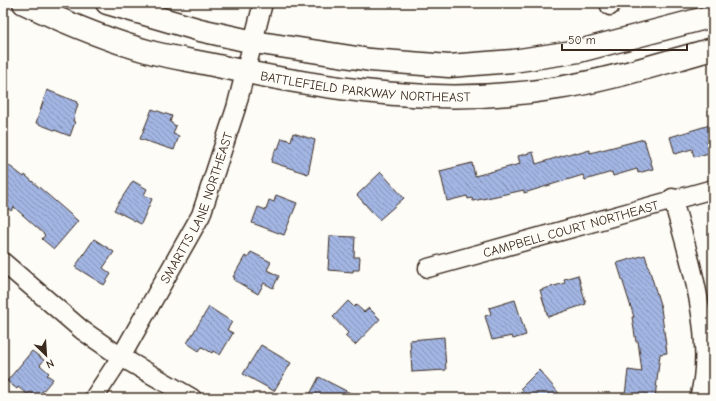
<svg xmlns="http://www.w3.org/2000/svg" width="716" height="401" viewBox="0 0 716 401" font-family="'Comic Neue',sans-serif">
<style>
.building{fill:url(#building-back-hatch);stroke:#3b2a1e}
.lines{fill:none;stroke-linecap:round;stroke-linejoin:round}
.street-casing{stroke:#3b2a1e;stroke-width:21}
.secondary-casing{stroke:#3b2a1e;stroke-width:25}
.street{stroke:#fdfcf7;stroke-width:18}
.secondary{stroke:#fdfcf7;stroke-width:22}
.labels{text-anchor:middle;stroke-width:4;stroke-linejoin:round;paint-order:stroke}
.street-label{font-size:13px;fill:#3b2a1e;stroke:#fdfcf7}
</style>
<defs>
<pattern id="building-back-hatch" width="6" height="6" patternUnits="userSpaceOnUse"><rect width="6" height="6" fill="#a2b5e3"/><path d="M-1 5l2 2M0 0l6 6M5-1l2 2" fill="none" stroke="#8593b7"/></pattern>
</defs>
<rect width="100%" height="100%" fill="#fdfcf7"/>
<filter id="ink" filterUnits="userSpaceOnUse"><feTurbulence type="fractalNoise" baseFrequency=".025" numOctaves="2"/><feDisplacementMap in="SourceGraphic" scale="8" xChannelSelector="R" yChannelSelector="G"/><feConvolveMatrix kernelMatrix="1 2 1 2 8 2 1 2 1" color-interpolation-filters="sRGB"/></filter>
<g filter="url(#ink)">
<path class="building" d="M47,90L77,102L76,103L78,104L73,121L75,122L70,136L36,123Z
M152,109L172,116L170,122L176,126L173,134L179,136L174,150L140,139Z
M713,124V152L694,157L692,149L675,154L670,137Z
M293,133L315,140L308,174L271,162L276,148L278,149L282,138L291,141Z
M644,139L653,169L638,173L637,169L613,176L612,172L585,180L583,175L524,193V190L473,201L472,198L468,199L467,196L447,201L440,171L472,163L475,176L520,164L518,156L533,152L536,164L575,152L576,154L590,150V153Z
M3,161L24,177L25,175L78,221L54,249L42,239L45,235L14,207L11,211L3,204Z
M381,172L404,198L379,220L357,195Z
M133,181L147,189L144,195L152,199L141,224L114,210Z
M276,195L297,203L284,235L252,223L258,207L266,210L269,200L274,202Z
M330,236L355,237L354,257H360L359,270H353V272L328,270Z
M94,239L114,252L103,268L111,274L104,285L75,267Z
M251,252L271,262L267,270L279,276L273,288L264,283L258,294L234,280L235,278L233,277L245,256L248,258Z
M645,255L661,308L667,353L660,354L655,398H628V395H625L628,370L642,372L638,341L636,342L632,317H634L617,263Z
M578,275L586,304L548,317L540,290L565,283L564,279Z
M515,300L526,335L513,339L512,336L492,340L485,316L491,314L489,308Z
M348,301L354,307L356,305L364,312L369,308L380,319L355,345L345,336L348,333L333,317Z
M209,307L232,322L227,330L233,333L220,355L213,351L212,353L202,347L199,351L187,343Z
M444,337L446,370L412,372L410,340Z
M261,345L291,363L274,391L243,374Z
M32,351L44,360L40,365L49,373L47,375L53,379L37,398L30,392L28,395L18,387L17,389L7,381Z
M539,370L563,398H514L523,390L521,388Z
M319,377L360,398H308Z"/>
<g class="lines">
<g class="street-casing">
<g id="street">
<path d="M610,6L611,3"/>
<path d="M672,198C689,253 716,342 699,398"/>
<path d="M3,262L82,330L121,357L192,398"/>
<path id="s1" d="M428,268L713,189"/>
<path id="s2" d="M94,398L121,357L201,215L236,108L263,3"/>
</g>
</g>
<g class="secondary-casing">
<g id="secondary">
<path id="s3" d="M24,3C66,23 109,41 154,53C178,59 202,62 227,68C336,91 447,107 558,88C610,80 662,63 713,49"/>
<path d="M107,3L200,30L254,42L370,60L449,66L513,61L579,51L713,16"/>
</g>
</g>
<use href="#street" class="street"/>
<use href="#secondary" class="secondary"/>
</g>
</g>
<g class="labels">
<g class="street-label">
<text dy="5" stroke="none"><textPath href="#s3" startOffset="354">BATTLEFIELD PARKWAY NORTHEAST</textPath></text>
<text dy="5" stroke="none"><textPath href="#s2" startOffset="217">SMARTTS LANE NORTHEAST</textPath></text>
<text dy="5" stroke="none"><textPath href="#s1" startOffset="148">CAMPBELL COURT NORTHEAST</textPath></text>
</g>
</g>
<rect width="716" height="401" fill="none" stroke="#fdfcf7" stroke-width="16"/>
<rect x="8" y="8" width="700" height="385" fill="none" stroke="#3b2a1e" stroke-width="1.5" filter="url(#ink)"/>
<g transform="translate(46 355) rotate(155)" stroke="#fdfcf7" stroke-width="3" paint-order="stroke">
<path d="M0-3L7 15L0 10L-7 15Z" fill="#3b2a1e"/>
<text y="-6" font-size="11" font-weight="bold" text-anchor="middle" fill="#3b2a1e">N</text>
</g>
<path d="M562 44v6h125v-6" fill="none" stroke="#3b2a1e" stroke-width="2"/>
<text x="568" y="44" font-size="12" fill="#3b2a1e" stroke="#fdfcf7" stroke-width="3" paint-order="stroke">50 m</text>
</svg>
